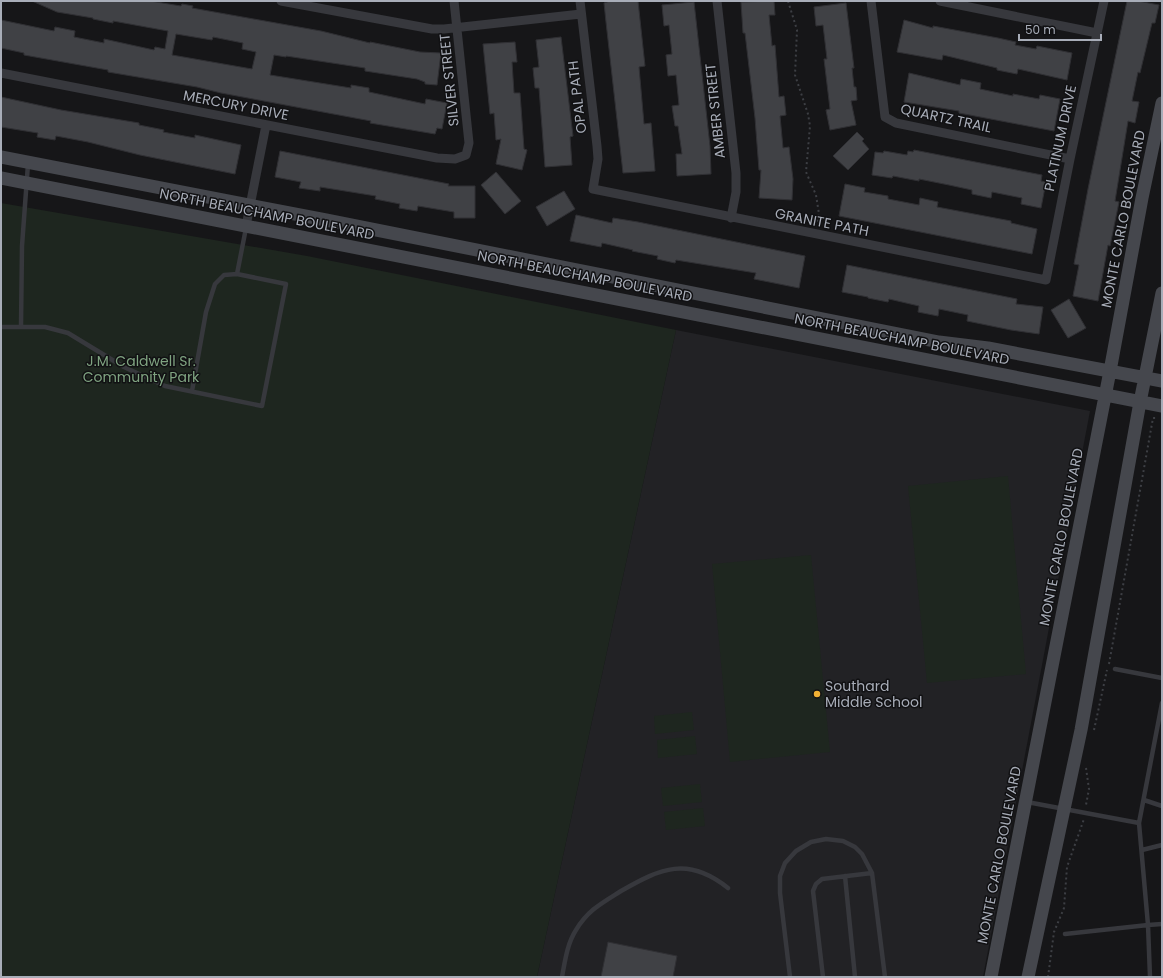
<svg xmlns="http://www.w3.org/2000/svg" width="1163" height="978" viewBox="0 0 1163 978" font-family="Poppins,sans-serif">
<style>
.built{fill:#222225}
.green{fill:#1e261f}
.building{fill:#404145;stroke:#303034;fill-rule:evenodd}
.lines{fill:none;stroke-linecap:round;stroke-linejoin:round}
.path{stroke:#3d3f44;stroke-width:2;stroke-dasharray:2 3;stroke-linecap:butt}
.lane{stroke:#37383d;stroke-width:4.5}
.street{stroke:#37383d;stroke-width:9}
.secondary{stroke:#45474d;stroke-width:13}
.poi-dot{fill:#f2b134;stroke:#111113;stroke-width:1.5}
.labels{text-anchor:middle;stroke-width:3;stroke-linejoin:round;paint-order:stroke}
.street-label{font-size:14px;fill:#a8adb8;stroke:#111113}
.park-label{font-size:14px;fill:#7fa381;stroke:#111113}
.poi-label{font-size:14px;fill:#a8adb8;stroke:#111113;text-anchor:start}
</style>
<rect width="100%" height="100%" fill="#161618"/>
<path class="built" d="M676,330L1090,411L983,977H537Z"/>
<path class="green" d="M1,203L307,256L676,330L537,977H1Z
M1008,476L1026,674L927,683L908,486Z
M811,555L830,752L730,762L712,564Z
M692,712L694,730L655,734L654,716Z
M695,736L697,754L658,758L657,740Z
M700,784L702,802L663,806L661,788Z
M703,808L705,826L666,830L664,812Z"/>
<path class="building" d="M32,1H150L181,6L182,4L193,6L192,8L321,31L370,43V42L420,52L441,53L437,85L425,84V82L417,79L365,71V68L286,56V57L274,55L270,75L351,88V85L369,88V92L425,104L426,99L447,103L442,129L437,128L435,134L388,126L370,123L371,121L221,93L197,87L108,72V70L24,55V53L1,48V20L54,31L55,27L75,31L74,37L104,43V39L154,50L155,47L165,49L168,31L113,21V23L93,19V18L57,12ZM176,34L212,40L213,37L243,43L242,49L256,52L252,69L172,55Z
M610,1H638L645,66L639,67L644,124L651,123L655,171L623,173L606,22L604,3Z
M774,1L775,15H769L772,46L775,45L779,97L784,96L786,115L780,116L783,148L789,147L793,179L792,200L759,198L761,170H759L755,118L745,33H743L741,2Z
M1127,1H1138L1159,5L1155,23H1152L1140,73L1138,72L1132,101L1139,102L1135,123L1128,121L1115,201L1119,202L1110,246L1108,245L1098,301L1073,296L1079,265L1074,264L1088,189Z
M694,2L710,146L711,174L677,176L676,154H682L678,126H675L672,106L679,105L676,75L668,76L666,55L672,54L669,25L664,26L662,5Z
M846,3L854,68H852L854,87H856L857,100L851,101L856,125L830,130L826,110L830,109L824,59H827L823,25L816,26L814,7Z
M904,20L933,28V26L998,38L1016,42L1015,45L1036,49L1037,46L1072,53L1067,80L1018,69L1017,74L997,70V68L943,55L942,60L897,52Z
M561,37L573,136L570,137L572,165L545,167L539,88H535L533,68L539,67L536,40Z
M515,42L517,62H512L514,93H520L524,149L527,150L522,170L496,164L501,139L496,140L494,113L490,114L483,44Z
M909,73L960,85L961,79L981,83L980,89L1013,96V94L1039,99L1040,95L1060,99L1054,131L959,113V111L904,102Z
M1,97L61,110L139,123V125L164,130L163,132L195,138V135L241,145L235,174L140,155L88,142L56,136L55,140L37,137L38,133L1,127Z
M857,132L864,139L862,141L869,149L848,170L833,156Z
M914,150L1042,175L1041,181L1046,182L1041,208L1021,204L1022,198L992,192L991,198L972,194V190L949,185L919,179V181L893,176L892,178L872,175L875,152L883,153L884,151L907,155L908,151L913,152Z
M280,151L449,184L448,186H475V218H454V212L418,206L417,211L399,208L400,204L375,199L376,196L345,191L320,187V191L299,188L301,182L275,177Z
M496,172L521,201L505,214L481,185Z
M845,184L865,188L864,192L888,196V199L919,205L920,198L938,202L937,207L1011,221V223L1037,229L1032,254L839,216Z
M564,191L575,209L547,226L536,207Z
M576,215L612,223L613,218L638,222L805,256L799,288L754,279L756,273L676,260L675,263L657,259L658,256L632,251L633,250L602,243L601,247L570,241Z
M847,265L1017,299L1016,304L1043,307L1039,334L1011,330L967,321L968,315L939,309L938,316L918,312L919,306L889,299L888,302L868,298V297L842,292Z
M1069,299L1086,328L1068,338L1051,310Z
M608,942L677,956L673,977H601Z"/>
<g class="lines">
<path class="path" d="M788,1L797,30L795,75L808,114L810,126L806,172L816,195L819,214L817,224
M1109,664L1153,418H1157
M1094,730L1107,670
M1086,768L1089,789L1086,805
M1048,977L1054,932L1064,908L1067,867L1084,819"/>
<path class="lane" d="M21,326L22,246L28,164
M1,327H45L68,333L124,367L165,386L262,406L286,284L237,274L246,228
M192,391L206,312L215,284L224,275L237,274
M1115,669L1162,678
M1162,703L1139,823L1148,925L1162,924
M1144,800L1162,806
M1027,802L1139,823
M1142,850L1162,845
M845,876L855,977
M1065,934L1148,925L1150,977
M562,977C565,961 567,944 576,930C588,910 602,903 621,891C661,868 688,856 728,888
M790,977L780,893V876L785,863L796,851L811,842L826,839L843,841L855,847L862,854L872,873L885,977
M823,977L813,891L816,884L822,879L872,873"/>
<path class="street" d="M281,1L432,29H444L581,14
M580,1L597,146L598,159L593,189L1046,280L1070,159L1104,1
M717,1L736,173V192L731,218
M871,1L885,117L896,123L1070,159
M940,1L1097,33
M1,73L437,158L455,159L466,155L469,143L454,1
M246,226L266,125"/>
<path class="secondary" d="M1,157L326,220L939,342L988,348L1162,381
M1,178L1162,406
M991,977L1110,371L1142,198L1162,103
M1028,977L1081,730L1140,402L1162,293"/>
</g>
<circle class="poi-dot" cx="817" cy="694" r="4"/>
<g class="labels">
<g class="street-label">
<text transform="translate(449 80) rotate(-96)" y="5">SILVER STREET</text>
<text transform="translate(577 97) rotate(-97)" y="5">OPAL PATH</text>
<text transform="translate(236 105) rotate(11)" y="5">MERCURY DRIVE</text>
<text transform="translate(715 111) rotate(-96)" y="5">AMBER STREET</text>
<text transform="translate(946 118) rotate(12)" y="5">QUARTZ TRAIL</text>
<text transform="translate(1060 138) rotate(-78)" y="5">PLATINUM DRIVE</text>
<text transform="translate(267 214) rotate(11)" y="5">NORTH BEAUCHAMP BOULEVARD</text>
<text transform="translate(1123 219) rotate(-79)" y="5">MONTE CARLO BOULEVARD</text>
<text transform="translate(822 222) rotate(11)" y="5">GRANITE PATH</text>
<text transform="translate(585 276) rotate(11)" y="5">NORTH BEAUCHAMP BOULEVARD</text>
<text transform="translate(902 339) rotate(11)" y="5">NORTH BEAUCHAMP BOULEVARD</text>
<text transform="translate(1061 537) rotate(-79)" y="5">MONTE CARLO BOULEVARD</text>
<text transform="translate(999 855) rotate(-79)" y="5">MONTE CARLO BOULEVARD</text>
</g>
<g class="park-label">
<text x="141" y="366">J.M. Caldwell Sr.<tspan x="141" dy="16">Community Park</tspan></text>
</g>
<g class="poi-label">
<text x="825" y="691">Southard<tspan x="825" dy="16">Middle School</tspan></text>
</g>
</g>
<rect width="1163" height="978" fill="none" stroke="#a8adb8" stroke-width="4"/>
<path d="M1019 34v6h82v-6" fill="none" stroke="#a8adb8" stroke-width="2"/>
<text x="1025" y="34" font-size="12" fill="#a8adb8" stroke="#111113" stroke-width="3" paint-order="stroke">50 m</text>
</svg>
